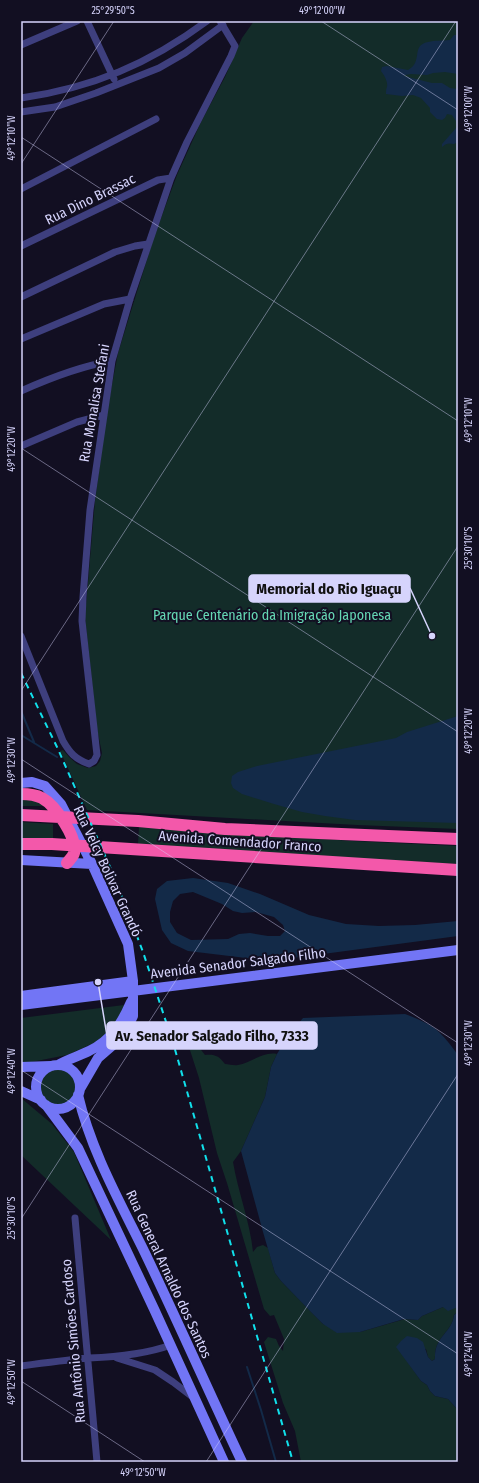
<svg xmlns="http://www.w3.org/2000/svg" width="479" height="1483" viewBox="0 0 479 1483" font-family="'Fira Sans Condensed',sans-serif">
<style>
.green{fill:#132c29}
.water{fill:#132a48;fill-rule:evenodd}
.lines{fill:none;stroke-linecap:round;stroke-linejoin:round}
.stream{stroke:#132a48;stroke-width:2}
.street{stroke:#3e3f7e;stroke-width:7}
.secondary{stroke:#7275f5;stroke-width:10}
.highway{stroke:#f358aa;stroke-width:12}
.rail{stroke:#11e0eb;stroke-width:2;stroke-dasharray:6 5;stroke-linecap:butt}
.ticks{fill:none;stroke:#d6d4fc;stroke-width:1;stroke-opacity:0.45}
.labels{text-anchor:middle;stroke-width:4;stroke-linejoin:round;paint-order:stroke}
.street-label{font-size:14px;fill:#d6d4fc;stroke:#120f22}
.park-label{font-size:14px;fill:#65d7b4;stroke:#120f22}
.leader{fill:none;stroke:#d6d4fc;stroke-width:1.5}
.callout-dot{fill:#d6d4fc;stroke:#120f22;stroke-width:1.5}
.callout{fill:#d6d4fc;stroke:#d6d4fc;stroke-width:1.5}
.callout-label{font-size:15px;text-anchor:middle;font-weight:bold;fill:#111}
.neatline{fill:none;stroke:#d6d4fc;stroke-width:1.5}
.ticks-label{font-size:10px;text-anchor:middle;fill:#d6d4fc}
</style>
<rect width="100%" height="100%" fill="#120f22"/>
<path class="green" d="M254,21H458V829L357,825L87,810L60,751L63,750L69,757L77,764L88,768L96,766L100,761L102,753L97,729L85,617L95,501L107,411L118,353L154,237L177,175L201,122L225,77L242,38Z
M21,796L48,806H21Z
M21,822L53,824V840H21Z
M139,827L353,841L458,846V864L326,857L138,844Z
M124,1005L122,1016L101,1040L67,1055L21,1064V1018Z
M189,1039L195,1042L205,1055C215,1054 219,1056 225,1064C229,1064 234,1066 238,1065C251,1063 263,1051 277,1054L271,1067L265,1097L241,1151L233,1162C238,1192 250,1222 253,1252L257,1247L263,1245L268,1248L275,1273L281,1281L323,1324L360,1332L405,1319L418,1320L422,1316L443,1307H458V1312L454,1315C452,1333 434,1336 435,1359L432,1361L428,1357L426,1349L397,1347L421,1381L427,1385L430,1391L435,1396L448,1399L458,1410V1462H301L295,1431L283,1403L264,1342L268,1337L276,1339L279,1346L283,1351L284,1339L274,1315L270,1316L264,1309L227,1183L217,1153L199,1078L188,1044Z
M39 1087a19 19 0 1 1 38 0a19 19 0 1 1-38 0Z
M21,1098L52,1124L74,1152L111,1240L21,1155Z"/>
<path class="water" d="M454,35H458V74L445,72L433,73L427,75L411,74L405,75L404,76L432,83H442L450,88L458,89V142L454,144C449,143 446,143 442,147V144L457,127L456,121L452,115L447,114L445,118L442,120L437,119L430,112V108L421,98L413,95L402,96L386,94C386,91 386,89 387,87C388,81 384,75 381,71L382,67L387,66L408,70C424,61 410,46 428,42C435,40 442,41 450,40Z
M458,716V823L355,820L325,816L302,812L274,804L242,794L233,788L231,783L232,776L238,772L257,766L396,738L407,732Z
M193,878L228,883L260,894L309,915L346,924L379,926L415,925L458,921V936L278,960L246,958L188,951L171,943L162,930L155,899L157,889L167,881ZM193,892L222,904L233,911L242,913L256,912L274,917L283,925L285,931L280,936H268L250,933L239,934L228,939L191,940L177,933L170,922V912L173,901L180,894Z
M405,1014C434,1025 440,1030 458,1055V1307L448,1311L443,1307L422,1316L418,1320L404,1319L360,1332L337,1333L323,1324L309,1310L281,1281L275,1273L263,1232L241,1151L265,1097L271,1067L277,1054L288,1036L303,1018Z
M458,1312V1410L448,1399L435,1396L430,1391L427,1385L421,1381L396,1347L401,1341L407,1336L417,1338L423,1342L428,1357L432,1361L435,1359C434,1336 452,1333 454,1315Z"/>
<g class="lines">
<path class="stream" d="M21,711L34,742
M21,735L57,757
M247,1367L261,1410L276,1462"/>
<path class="street" d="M87,21L114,79
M21,45L77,21
M21,98C92,88 149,64 207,21
M21,112L55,107L96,93L159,68L185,53L223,25
M21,189L156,119
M21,246L158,180L171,178
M21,297L115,252L135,246L148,244
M21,339L104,304L130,299
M21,391C50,378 81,366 112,361
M21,446L77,422L104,415
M21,636L63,741C70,753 75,759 89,764L94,761L97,755L82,621L83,597L90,510L112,361L130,299L171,178L187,142L231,56L235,46L220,21
M75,1218L97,1462
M117,1358L155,1370L173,1382L194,1398
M21,1366C43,1363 66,1360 89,1358C115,1357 146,1354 171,1345"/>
<path class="secondary" d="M21,783L32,782L45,786L61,804L92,864L128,944L133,981V1016L126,1030L113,1045L98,1058L80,1089
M21,860L92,864
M21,996L133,981
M21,1005L458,950
M58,1065C68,1059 79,1056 89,1051C111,1041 122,1023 131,1002
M36 1087a22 22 0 1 1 44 0a22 22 0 1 1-44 0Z
M21,1067L51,1066
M21,1091L41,1100
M78,1095C91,1151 120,1202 145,1253C178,1322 209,1392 242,1462
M46,1105L78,1148L154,1309L224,1462"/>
<path class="highway" d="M21,794C28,794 36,795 42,798C55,805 78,838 74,853C73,857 69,860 67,863
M21,815L138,821L225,829L458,839
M21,844H52L458,870"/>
<path class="rail" d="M21,673L57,747L115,878L143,952L174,1046L293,1462"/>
</g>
<path class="ticks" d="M321,21L458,110M21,137L458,421M21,164L114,21M21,448L458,732M21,691L456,21M21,759L458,1043M21,1070L458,1354M21,1219L458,546M21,1381L145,1462M206,1462L458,1074"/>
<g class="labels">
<g class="street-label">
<text transform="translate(90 199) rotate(-26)" y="5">Rua Dino Brassac</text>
<text transform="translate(94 403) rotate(-80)" y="5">Rua Monalisa Stefani</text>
<text transform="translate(240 841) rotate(4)" y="5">Avenida Comendador Franco</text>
<text transform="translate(108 871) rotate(65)" y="5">Rua Velcy Bolivar Grandó</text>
<text transform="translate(238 963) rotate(-7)" y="5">Avenida Senador Salgado Filho</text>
<text transform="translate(169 1274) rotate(65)" y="5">Rua General Arnaldo dos Santos</text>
<text transform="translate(73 1341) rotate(-95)" y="5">Rua Antônio Simões Cardoso</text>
</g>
<g class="park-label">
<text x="272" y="620">Parque Centenário da Imigração Japonesa</text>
</g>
</g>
<path class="leader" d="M432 636L410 588M98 982L107 1036"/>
<g class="callout-dot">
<circle cx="432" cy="636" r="4"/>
<circle cx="98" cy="982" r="4"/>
</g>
<g class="callout">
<rect x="249" y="575" width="161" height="27" rx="4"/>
<rect x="107" y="1022" width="210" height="27" rx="4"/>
</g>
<g class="callout-label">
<text x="329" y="594">Memorial do Rio Iguaçu</text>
<text x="212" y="1041">Av. Senador Salgado Filho, 7333</text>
</g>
<rect width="479" height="1483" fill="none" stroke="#120f22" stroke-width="44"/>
<rect x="22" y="22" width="435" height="1439" class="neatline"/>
<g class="ticks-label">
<text x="113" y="14">25°29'50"S</text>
<text x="322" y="14">49°12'00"W</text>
<text transform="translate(468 109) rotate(-90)" y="4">49°12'00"W</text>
<text transform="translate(11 138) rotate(-90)" y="4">49°12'10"W</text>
<text transform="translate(468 420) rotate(-90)" y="4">49°12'10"W</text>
<text transform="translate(11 449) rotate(-90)" y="4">49°12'20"W</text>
<text transform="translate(468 548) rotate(-90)" y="4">25°30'10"S</text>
<text transform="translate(468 731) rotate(-90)" y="4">49°12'20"W</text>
<text transform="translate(11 760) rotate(-90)" y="4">49°12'30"W</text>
<text transform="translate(468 1043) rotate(-90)" y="4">49°12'30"W</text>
<text transform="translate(11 1071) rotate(-90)" y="4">49°12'40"W</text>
<text transform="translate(11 1218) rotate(-90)" y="4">25°30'10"S</text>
<text transform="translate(468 1354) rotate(-90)" y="4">49°12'40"W</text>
<text transform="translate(11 1382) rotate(-90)" y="4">49°12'50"W</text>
<text x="143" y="1476">49°12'50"W</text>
</g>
</svg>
